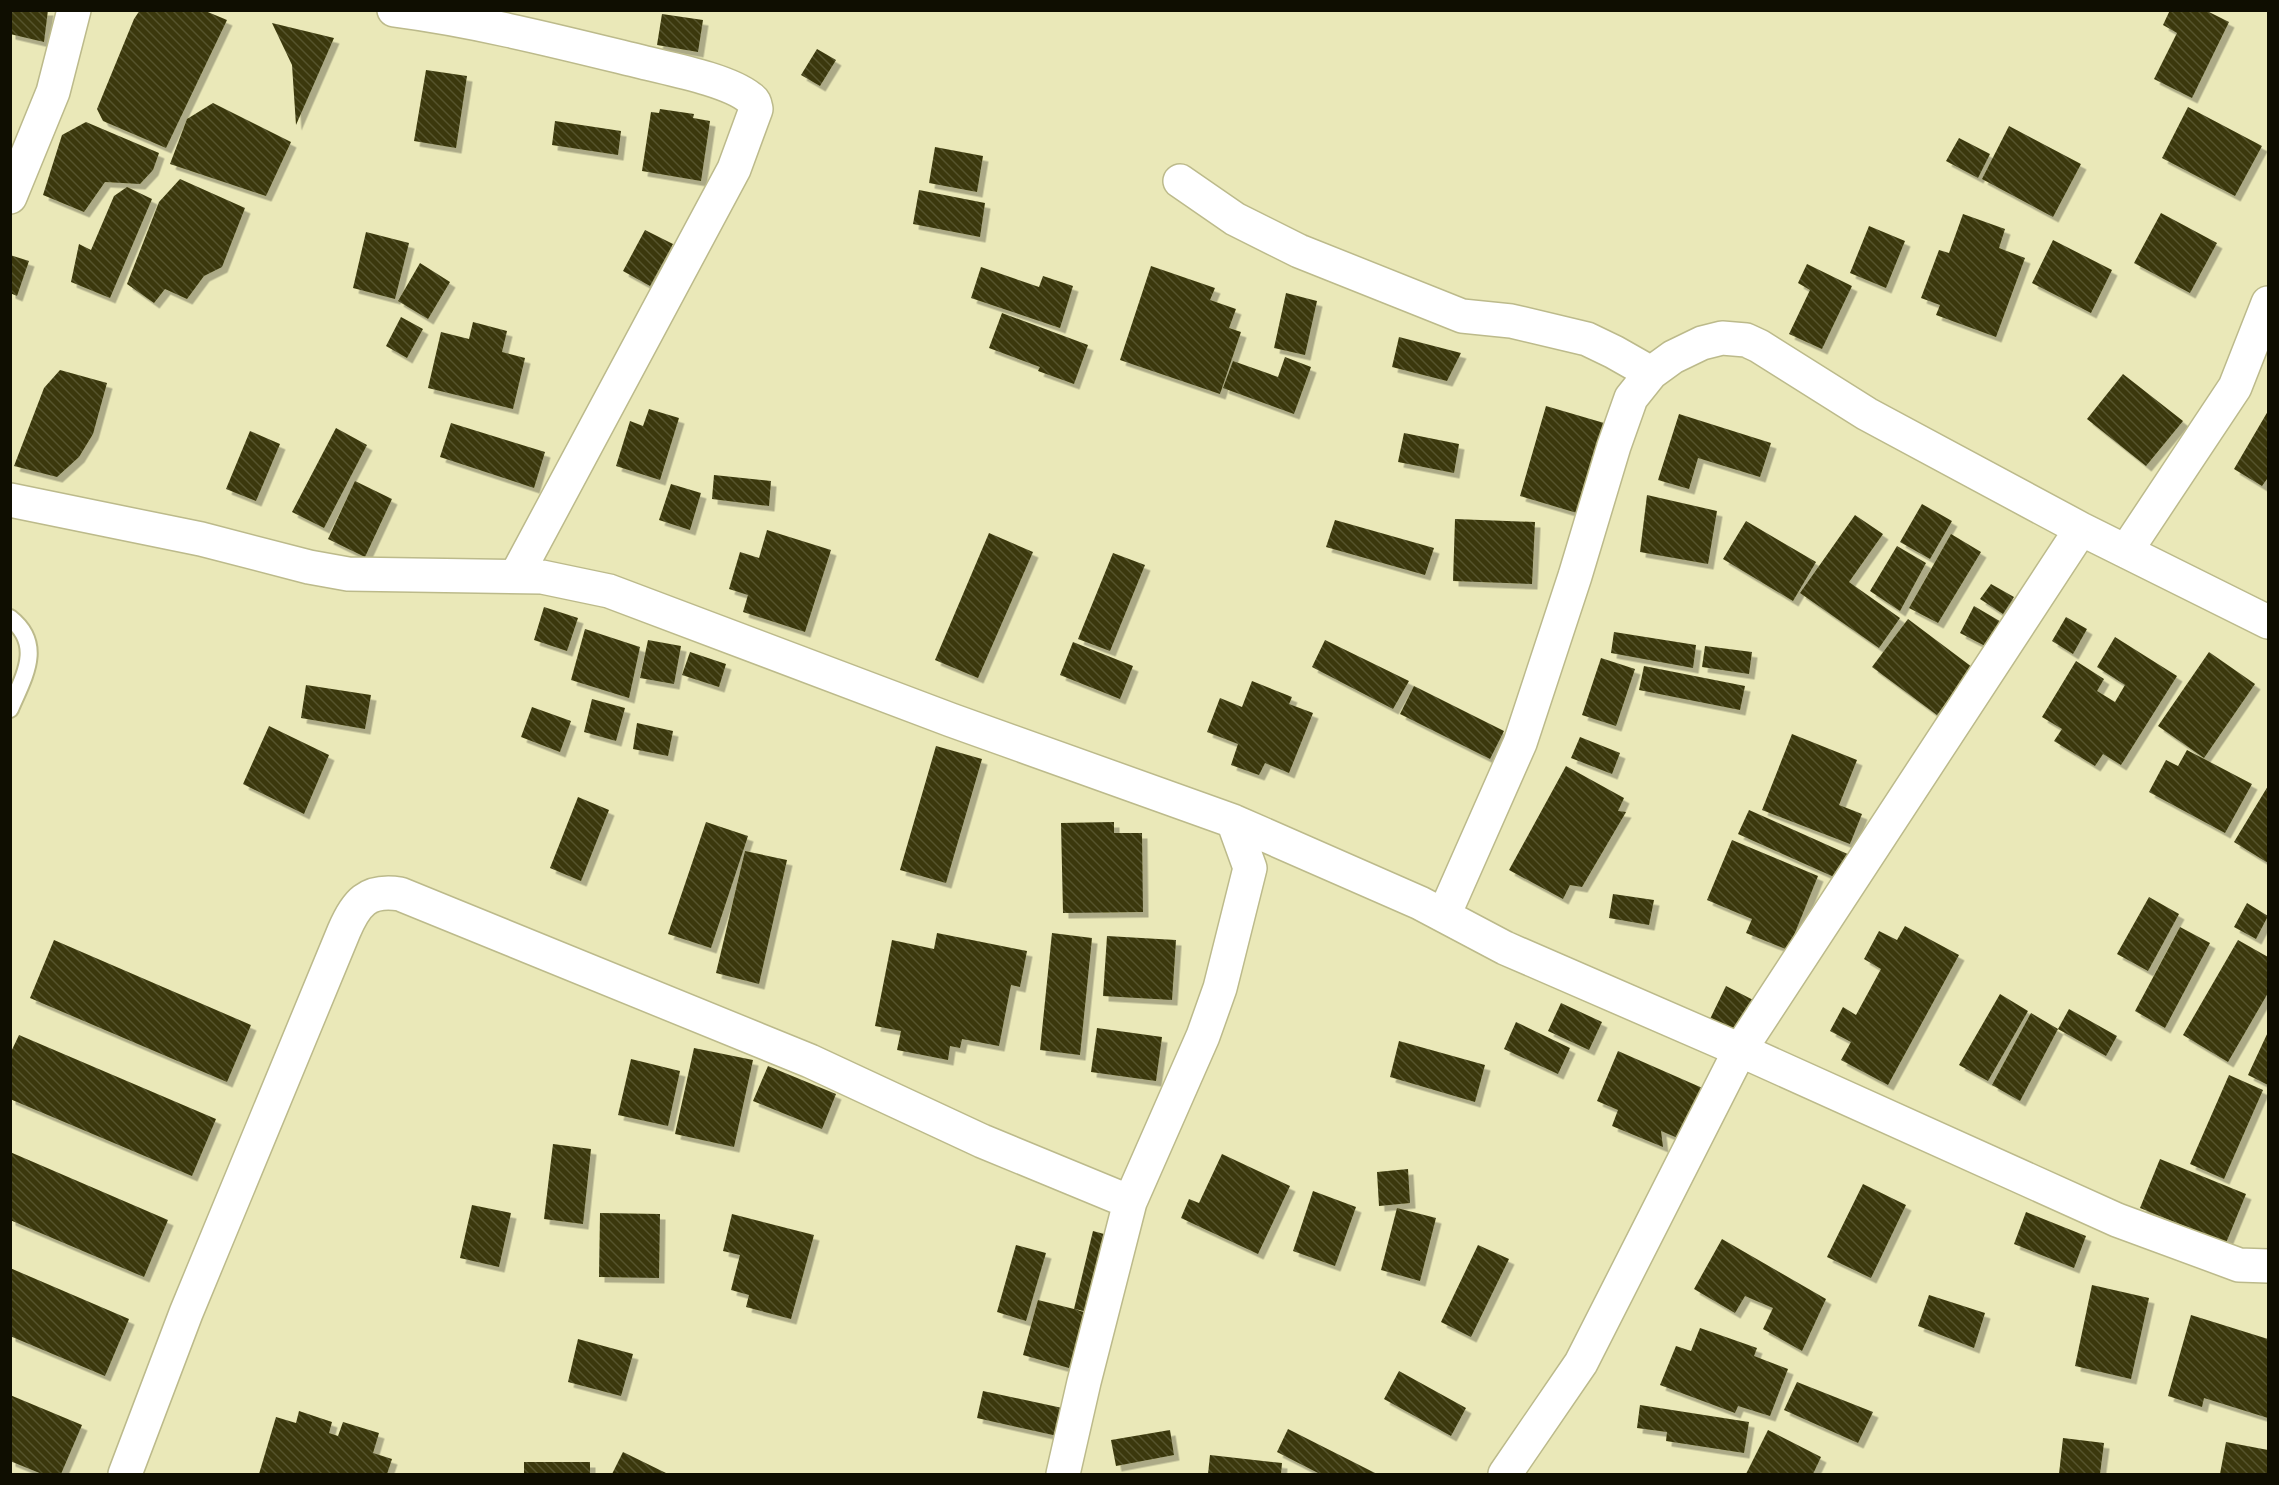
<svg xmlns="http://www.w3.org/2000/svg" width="2279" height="1485" viewBox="0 0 2279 1485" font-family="Jost,sans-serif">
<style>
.building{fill:url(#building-back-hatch);filter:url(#shadow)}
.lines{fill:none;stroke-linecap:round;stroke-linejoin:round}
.lane-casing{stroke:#bcba8b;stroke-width:20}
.street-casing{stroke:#bcba8b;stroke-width:36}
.lane{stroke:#fff;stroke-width:16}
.street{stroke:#fff;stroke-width:33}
</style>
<defs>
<pattern id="building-back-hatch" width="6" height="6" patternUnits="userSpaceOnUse" patternTransform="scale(1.5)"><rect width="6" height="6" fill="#3b390c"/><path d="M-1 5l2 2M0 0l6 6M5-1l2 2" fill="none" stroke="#54522d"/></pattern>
<filter id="shadow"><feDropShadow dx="5.5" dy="5.5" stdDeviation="0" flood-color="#0004"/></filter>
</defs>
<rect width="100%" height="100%" fill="#eae8b8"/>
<path class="building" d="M10,10H48L44,42L10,34Z
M140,10H203L227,20L166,148L103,121L97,109L134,19Z
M2170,10H2205L2229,22L2192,98L2154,79L2177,33L2163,25Z
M662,14L703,20L698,52L657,45Z
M272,23L334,38L296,125L292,65Z
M817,49L836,60L820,86L801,75Z
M426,70L467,76L456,148L414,141Z
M213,103L291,142L266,196L170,164L187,119Z
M2188,107L2262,146L2235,196L2162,158Z
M660,109L694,114L693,118L710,121L701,181L642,171L651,112L659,113Z
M555,121L621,131L618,155L552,145Z
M86,122L159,153L153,170L140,184L105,182L84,212L43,195L62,135Z
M2009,126L2081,164L2053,217L1982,179Z
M1959,138L1990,154L1978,178L1946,161Z
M935,147L983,156L977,192L929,183Z
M180,179L245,208L222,267L204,276L187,299L165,289L154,303L127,284L159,202Z
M127,187L152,199L110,298L71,282L79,244L91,250L114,196Z
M919,190L985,203L980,237L913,224Z
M2161,213L2217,243L2190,293L2134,263Z
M1963,214L2005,229L1999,248L2025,258L1996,337L1936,315L1940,305L1921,298L1939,250L1949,253Z
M1869,226L1905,241L1886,288L1850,273Z
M645,230L673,244L650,286L623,271Z
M366,232L409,243L395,299L353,288Z
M2053,240L2112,270L2091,313L2032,283Z
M10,255L29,261L17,296L10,293Z
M420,263L450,282L428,319L398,301Z
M1807,264L1852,286L1822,349L1789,334L1810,290L1798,283Z
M1151,266L1215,288L1210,300L1236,309L1229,328L1241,332L1220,394L1120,360Z
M981,267L1039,287L1043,276L1073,286L1060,328L971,298Z
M1286,293L1317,301L1305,355L1274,348Z
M1002,313L1088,345L1074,384L1038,371L1040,367L989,348Z
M401,317L423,329L407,358L386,346Z
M473,322L507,331L502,352L525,358L513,409L428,388L441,332L469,339Z
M1399,337L1461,353L1447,381L1392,367Z
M1285,357L1311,367L1294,414L1223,388L1233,361L1278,377Z
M60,370L107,383L93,434L79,457L57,477L14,466L44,388Z
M2123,374L2183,421L2146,466L2087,419Z
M1546,406L1604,423L1577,513L1520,496Z
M649,409L679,418L660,480L616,466L630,421L643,426Z
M2268,411V480L2267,479L2262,486L2234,469Z
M1679,414L1771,443L1760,477L1698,458L1689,489L1658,480Z
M451,423L545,452L534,488L440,457Z
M336,428L367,445L324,528L292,512Z
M250,431L280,444L256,501L226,489Z
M1404,433L1459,444L1454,473L1398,462Z
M714,475L771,481L769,506L712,499Z
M355,481L392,499L365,557L328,539Z
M671,484L701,493L690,530L659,520Z
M1647,495L1717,511L1708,564L1640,552Z
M1922,504L1952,521L1930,559L1900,542Z
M1855,515L1883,534L1849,582L1900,618L1879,648L1800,593Z
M1455,519L1535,522L1532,584L1453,581Z
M1335,520L1434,548L1425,575L1326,547Z
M1746,521L1816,562L1793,601L1723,559Z
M767,530L831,550L805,632L743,612L748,595L729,589L740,552L759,558Z
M989,533L1033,552L978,678L935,660Z
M1951,534L1981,552L1938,623L1909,608Z
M1897,546L1926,563L1900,611L1870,591Z
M1113,553L1145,565L1110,651L1078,639Z
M1991,584L2014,597L2003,614L1980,599Z
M1974,606L2003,623L1989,648L1960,633Z
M544,607L578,618L567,651L534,640Z
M2066,617L2087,629L2073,654L2052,641Z
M1908,619L1972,667L1937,715L1872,667Z
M585,629L640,647L629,698L571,680Z
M1614,632L1696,645L1693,668L1611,653Z
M2115,637L2177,676L2121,765L2103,754L2095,766L2054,741L2062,729L2042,717L2076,661L2104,679L2097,691L2115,702L2125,685L2097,667Z
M648,640L681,646L674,684L640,678Z
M1325,640L1409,681L1393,709L1312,667Z
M1073,642L1133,666L1120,699L1060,675Z
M1705,646L1752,652L1749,674L1702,667Z
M690,652L726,664L719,687L682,675Z
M2209,652L2255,684L2204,758L2158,726Z
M1601,658L1635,669L1616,726L1582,715Z
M1644,666L1745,686L1740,710L1639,690Z
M1252,681L1292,697L1289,704L1313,713L1289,773L1265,763L1259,775L1231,765L1238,744L1207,732L1220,698L1242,707Z
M306,685L371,695L365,729L301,718Z
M1414,686L1504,731L1490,759L1400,714Z
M592,699L625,708L616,741L584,732Z
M532,707L571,721L560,752L521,737Z
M637,723L673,731L668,756L633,749Z
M269,726L329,755L304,814L243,784Z
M1792,734L1857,760L1839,805L1862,814L1850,844L1762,810Z
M1580,737L1620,753L1612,774L1571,758Z
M936,746L982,759L946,883L900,870Z
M2187,750L2252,784L2225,833L2149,792L2166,760L2178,766Z
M1566,766L1624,798L1618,811L1626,812L1582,887L1570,885L1563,899L1509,870Z
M2268,786V863L2234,842Z
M578,797L609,810L581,881L550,868Z
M1749,810L1852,856L1843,881L1738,834Z
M706,822L748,836L711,948L668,934Z
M1114,822V833H1142L1143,912L1063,913L1061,823Z
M1732,840L1818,876L1788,950L1746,933L1752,919L1707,900Z
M745,851L787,860L759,984L716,973Z
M1613,894L1654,900L1649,925L1609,918Z
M2149,897L2179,914L2148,971L2117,954Z
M2247,903L2268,916L2256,939L2234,927Z
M1905,926L1959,955L1888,1085L1841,1060L1851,1042L1830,1031L1843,1007L1856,1015L1881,969L1864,959L1879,931L1897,940Z
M2180,927L2210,943L2165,1028L2135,1011Z
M937,933L1027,951L1020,987L1011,985L999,1046L962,1039L960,1048L950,1046L948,1060L897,1050L901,1031L875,1026L892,940L934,949Z
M1052,933L1092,938L1080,1055L1040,1050Z
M1107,936L1176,940L1172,1000L1103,996Z
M54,940L251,1025L227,1082L30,998Z
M2238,940L2268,957V993L2228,1062L2183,1035Z
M1726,986L1759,1003L1742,1035L1710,1019Z
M2000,994L2028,1011L1988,1081L1959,1065Z
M1561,1003L1602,1022L1589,1050L1548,1031Z
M2069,1009L2117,1036L2106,1056L2058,1029Z
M2031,1013L2058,1029L2020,1101L1992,1085Z
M1516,1022L1570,1048L1558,1074L1504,1049Z
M1097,1028L1162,1037L1156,1081L1091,1072Z
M2268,1032V1085L2248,1075Z
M19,1035L216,1119L192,1176L10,1099V1054Z
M1399,1041L1485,1065L1475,1102L1390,1077Z
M694,1048L753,1060L734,1147L675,1134Z
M1618,1051L1707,1090L1685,1141L1661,1131L1663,1147L1612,1126L1618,1110L1597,1101Z
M631,1059L680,1071L668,1126L618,1115Z
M768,1066L836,1094L822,1129L753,1101Z
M2229,1075L2263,1090L2224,1179L2190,1164Z
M553,1144L591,1149L583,1224L544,1219Z
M10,1152L168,1220L144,1277L10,1220Z
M1222,1154L1290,1186L1258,1254L1181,1218L1189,1199L1199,1203Z
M2160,1159L2246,1194L2226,1243L2140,1208Z
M1408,1169L1410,1203L1379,1206L1377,1172Z
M1863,1184L1906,1205L1871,1278L1827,1257Z
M1313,1191L1356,1207L1335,1266L1293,1251Z
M472,1205L511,1213L499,1267L460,1258Z
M1397,1208L1436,1218L1420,1281L1381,1270Z
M2026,1212L2086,1236L2074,1268L2014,1244Z
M600,1213L660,1214L659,1278L599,1277Z
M732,1214L814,1235L791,1319L746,1307L749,1295L731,1290L740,1255L723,1251Z
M1093,1231L1115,1237L1097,1314L1075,1309L1091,1315L1076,1370L1023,1355L1038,1300L1074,1309Z
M1722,1239L1826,1299L1802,1351L1763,1329L1773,1308L1745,1296L1735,1313L1694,1289Z
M1016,1245L1046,1253L1026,1321L997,1312Z
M1478,1245L1509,1259L1471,1337L1441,1322Z
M10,1268L129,1319L105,1376L10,1336Z
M2092,1285L2149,1298L2131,1379L2075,1366Z
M1929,1295L1985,1313L1974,1348L1918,1326Z
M2191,1315L2268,1339V1418L2204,1398L2202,1407L2168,1396Z
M1700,1328L1757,1348L1754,1356L1788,1369L1770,1416L1738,1406L1735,1413L1660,1385L1676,1346L1691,1351Z
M578,1339L633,1354L621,1396L568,1382Z
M1399,1371L1466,1408L1451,1436L1384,1399Z
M1797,1382L1873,1412L1858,1443L1784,1410Z
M983,1391L1067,1409L1062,1437L977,1418Z
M10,1395L82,1425L61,1474H42L10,1461Z
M1640,1405L1749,1422L1744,1453L1666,1441L1667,1432L1637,1428Z
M299,1411L332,1422L329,1433L338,1436L343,1422L379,1433L373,1453L392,1459L387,1474H259L276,1417L296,1423Z
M1288,1429L1377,1474H1320L1277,1452Z
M1170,1430L1174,1455L1116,1466L1111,1440Z
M1768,1430L1821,1457L1813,1474H1746Z
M2063,1438L2104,1443L2100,1474H2059Z
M2226,1442L2268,1450V1474H2220Z
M623,1452L668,1474H612Z
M1210,1455L1282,1463L1281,1474H1208Z
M524,1462H590V1474H524Z"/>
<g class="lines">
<g class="lane-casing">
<path id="lane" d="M10,618C44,645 24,676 10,709"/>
</g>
<g class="street-casing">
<path id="street" d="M394,10C478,21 560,42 642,62C670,69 728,80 750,98C755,101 755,104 756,109L734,169L516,576
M1180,181L1235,219L1299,251L1462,316L1511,321L1587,339L1614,352L1651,373
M10,197L53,92L74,10
M10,500L201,539L309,567L348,574L542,577L609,591L951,720L1233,821L1420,903L1505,948L1740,1050L2117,1220L2239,1265L2268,1266
M2126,551L2235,387L2268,303
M1444,915L1520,743L1575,576L1614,446L1631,398L1651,373L1673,357L1702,343L1722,338L1746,340L1759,346L1867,414L2081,529L2268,622
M125,1474L186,1313L344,931C356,903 367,889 400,894L810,1061L982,1141L1130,1202L1203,1036L1220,988L1250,868L1233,821
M1063,1474L1084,1382L1130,1202
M1505,1474L1581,1363L1740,1050L2081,529"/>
</g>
<use href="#lane" class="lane"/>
<use href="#street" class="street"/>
</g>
<rect width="2279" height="1485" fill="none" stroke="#0f0e01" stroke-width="24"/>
</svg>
